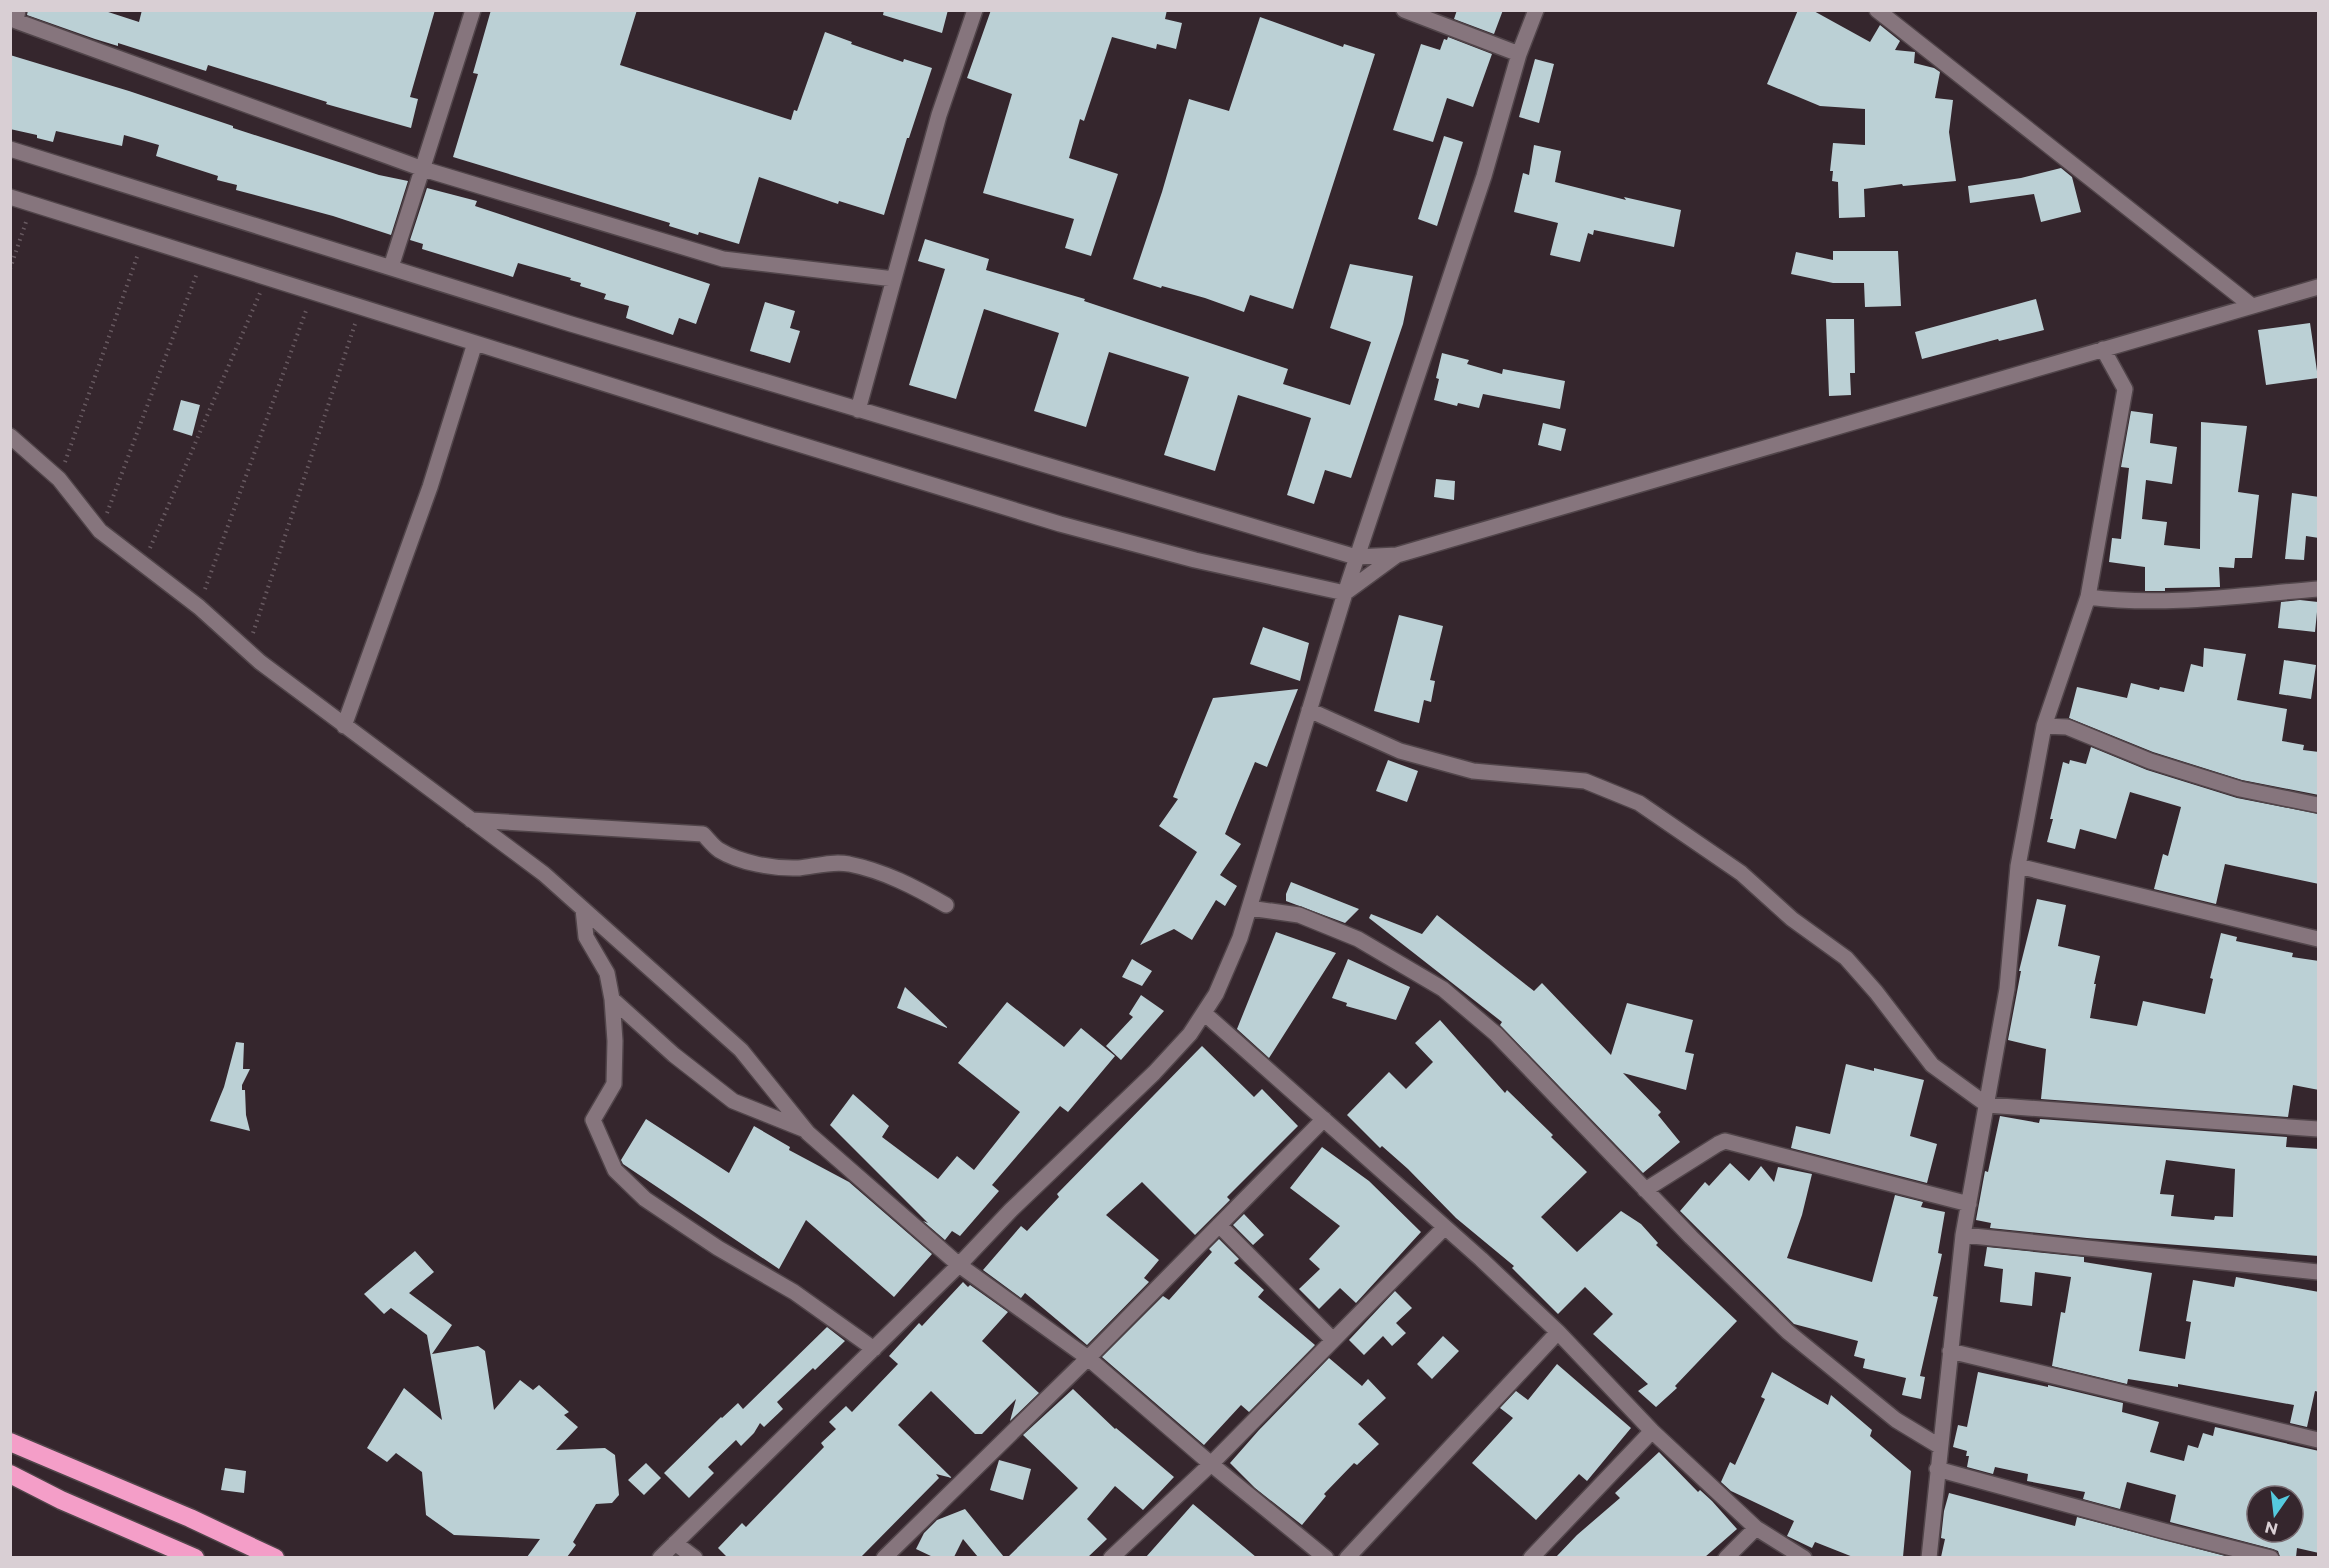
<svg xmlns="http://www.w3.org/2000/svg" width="2329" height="1568" viewBox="0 0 2329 1568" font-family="Montserrat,sans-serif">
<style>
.building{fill:#bbd0d5;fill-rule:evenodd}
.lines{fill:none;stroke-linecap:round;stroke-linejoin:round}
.minor-casing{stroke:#51454a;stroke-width:18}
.highway-casing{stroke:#51454a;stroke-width:21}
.path{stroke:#675960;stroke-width:4;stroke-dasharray:1.5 4.5;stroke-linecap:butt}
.minor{stroke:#86757d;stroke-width:15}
.highway{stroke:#f49ec8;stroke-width:18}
</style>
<rect width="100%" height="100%" fill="#35262d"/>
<path class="building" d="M28,10H102L139,22L142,10H435L410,97L418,99L411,128L326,104L327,102L208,65L206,71L118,43V46L95,39L27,15Z
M491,10H637L620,65L791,120L794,110L797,111L825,32L852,42L851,44L903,62L904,59L932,68L909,138H907L884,215L839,201L838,204L759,177L739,244L699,232L698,235L669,226L670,223L453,157L478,74L473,73Z
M884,10H948L942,33L883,15Z
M991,10H1167L1165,19L1182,23L1176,49L1157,44L1156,49L1112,37L1084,121L1080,119L1069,158L1118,174L1091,256L1065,248L1074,219L983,193L1012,94L967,78Z
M1457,10H1503L1494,34L1454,19Z
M1798,10H1812L1870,42L1880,25L1900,41L1895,50L1915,52L1914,63L1934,68L1940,72L1935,98L1953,100L1949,132L1956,181L1903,186L1902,184L1864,189L1865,217L1839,218L1838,182L1832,181L1833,171H1830L1833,143L1865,145V109L1820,106L1767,84Z
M1260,17L1343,47L1344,44L1375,54L1293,309L1250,295L1244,312L1205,298L1162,286L1161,288L1133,279L1162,192L1189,99L1229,111Z
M1448,37L1492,54L1473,107L1447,98L1433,142L1393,130L1421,44L1440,50L1444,39L1447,40Z
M10,55L129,91L233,126V128L379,175L408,181L391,235L333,216L236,190L237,185L217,180L218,176L156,156L159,145L124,135L122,146L56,131L53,142L37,138V135L10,129Z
M1535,59L1554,64L1539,123L1519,117Z
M1444,136L1463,142L1437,226L1418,219Z
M1534,145L1561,151L1555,182L1626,200L1624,197L1681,210L1674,247L1594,230L1593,235L1588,233L1580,262L1550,255L1558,223L1514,212L1523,173L1529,175Z
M2061,168L2072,177L2081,212L2041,222L2034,194L1970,203L1968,186L2021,178Z
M427,188L477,201L475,206L710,284L696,324L679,318L673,335L626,318L629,306L604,299L606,294L580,286L581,283L570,280L571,278L518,263L513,277L422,249L423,244L410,240Z
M925,239L989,259L986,270L1085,299L1084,301L1288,369L1283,384L1350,405L1371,342L1330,328L1350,264L1413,276L1403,324L1351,478L1325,470L1314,504L1287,495L1311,418L1238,395L1215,471L1164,455L1189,377L1109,352L1086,427L1034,411L1059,333L984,309L956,399L909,385L945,269L918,261Z
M1833,251H1898L1901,306L1865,307L1864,283H1833L1791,274L1796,252L1833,260Z
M2036,299L2044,330L1999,341L1998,339L1922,359L1915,332Z
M765,302L795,311L790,328L800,331L790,363L750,351Z
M1826,319H1854L1855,373H1850L1851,395L1829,396Z
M2310,323L2318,378L2266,385L2258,330Z
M1442,353L1469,360L1467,364L1502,374L1503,369L1565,381L1560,409L1483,394L1479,408L1458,403L1457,406L1434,400L1439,379L1436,378Z
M181,400L200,405L192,436L173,430Z
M2131,411L2153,414L2150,443L2177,447L2172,484L2146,480L2142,519L2167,522L2164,545L2200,549L2201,422L2247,426L2238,492L2259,495L2252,558H2235L2234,568L2219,567L2220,587L2165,588V591H2145V567L2109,562L2112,538L2121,539L2129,468L2121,467Z
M1543,423L1566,429L1561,451L1538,445Z
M1436,479L1455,481L1454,500L1434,497Z
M2292,493L2319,497V538L2306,536L2304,560L2285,559Z
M2300,600L2318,602L2315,632L2278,628L2281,602Z
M1399,615L1443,626L1430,680L1435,681L1431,702L1424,700L1419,723L1374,711Z
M1263,627L1309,643L1300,681L1250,664Z
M2204,648L2246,654L2237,700L2287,709L2282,741L2304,745L2303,750L2319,752V795L2242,780L2153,752L2069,718L2077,687L2127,698L2131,683L2159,690L2160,687L2184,692L2191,664L2203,667Z
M2284,660L2316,665L2311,699L2279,694Z
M1298,689L1267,767L1255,762L1225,834L1241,844L1220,875L1237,886L1225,906L1216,900L1192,940L1174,929L1140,945L1197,852L1159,826L1178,799L1173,797L1213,698Z
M2091,747L2147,770L2237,798L2319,814V884L2225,864L2216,904L2154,889L2163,854L2168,856L2181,807L2130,792L2116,839L2080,829L2075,849L2047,842L2053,819H2050L2063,762L2069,764L2070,760L2086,764Z
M1388,760L1418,771L1407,802L1376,791Z
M1291,882L1359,909L1345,923L1286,901V894Z
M2037,899L2066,905L2058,946L2100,956L2094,984H2096L2090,1018L2137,1026L2143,1001L2205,1014L2213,979L2210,978L2221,933L2237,937L2236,941L2293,953L2292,957L2319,961V1090L2293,1085L2288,1117L2041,1099L2046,1049L2008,1040L2021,971H2019Z
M1371,914L1422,934L1437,915L1534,991L1542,983L1611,1055L1627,1003L1693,1020L1685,1052L1694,1054L1686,1090L1623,1073L1661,1112L1658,1115L1680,1142L1643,1173L1500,1025L1502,1022L1369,918Z
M1276,932L1336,953L1269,1058L1237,1029Z
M1132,959L1152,971L1142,986L1122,977Z
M1348,959L1410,987L1396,1020L1346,1006L1347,1003L1332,998Z
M905,987L947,1027V1028L897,1008Z
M1141,995L1164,1011L1121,1060L1106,1046L1133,1017L1129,1014Z
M1007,1002L1064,1047L1081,1028L1115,1056L1068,1112L1060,1106L992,1185L999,1191L960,1236L952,1231L945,1240L923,1221L928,1223L830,1125L853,1094L889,1126L882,1137L938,1179L957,1156L974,1170L1020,1112L958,1063Z
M1440,1020L1505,1093L1507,1090L1553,1135L1551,1137L1587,1172L1541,1217L1577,1252L1621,1211L1641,1224L1658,1243L1656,1245L1737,1321L1675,1386L1677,1388L1656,1407L1638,1391L1648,1384L1593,1334L1613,1314L1585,1287L1558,1314L1512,1268L1514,1266L1456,1218L1408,1169L1382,1146L1380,1148L1347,1115L1389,1072L1406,1089L1433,1062L1415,1043Z
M236,1042L244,1043L243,1069H250L242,1085V1090H245L246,1115L250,1131L210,1121L224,1087Z
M1202,1046L1254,1097L1262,1089L1298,1126L1227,1197L1230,1200L1195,1235L1142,1182L1106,1215L1159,1260L1144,1278L1149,1282L1087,1345L1025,1293L1021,1298L983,1270L1021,1226L1027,1231L1059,1197L1057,1194Z
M1846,1064L1874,1071V1068L1924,1080L1910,1136L1937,1144L1927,1183L1791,1148L1796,1126L1830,1134Z
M2000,1116L2039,1123L2040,1119L2287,1137L2286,1147L2319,1149V1256L2087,1238L1990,1228L1991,1223L1976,1220L1985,1171L1988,1172ZM2166,1160L2235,1169L2233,1217L2215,1216L2214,1220L2171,1216L2174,1195L2160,1194Z
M646,1119L729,1173L754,1126L790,1147L789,1150L849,1182L932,1254L894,1297L806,1220L779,1269L623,1164L621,1160Z
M1322,1147L1369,1181L1421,1232L1356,1303L1340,1288L1319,1309L1299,1289L1320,1269L1309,1259L1340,1226L1290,1188Z
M1730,1163L1749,1181L1761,1166L1774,1182L1778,1167L1812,1174L1802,1215L1787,1258L1872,1282L1895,1195L1923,1202L1921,1207L1945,1212L1938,1253L1942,1254L1933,1296L1938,1297L1920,1376L1925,1377L1921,1399L1902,1395L1906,1378L1863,1368L1865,1359L1854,1356L1858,1341L1794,1324L1680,1211L1705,1182L1709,1186Z
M1244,1214L1264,1235L1253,1245L1233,1225Z
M1219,1239L1239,1259L1234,1263L1264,1290L1258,1297L1315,1345L1249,1412L1241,1405L1204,1445L1102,1357L1163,1296L1169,1300L1212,1252L1209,1249Z
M1987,1247L2084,1257V1262L2152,1273L2139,1351L2185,1359L2191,1322L2186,1321L2193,1280L2234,1287L2236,1277L2319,1292V1392L2315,1391L2307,1427L2290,1423L2294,1405L2178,1384V1387L2128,1379L2127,1384L2052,1366L2061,1312L2065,1313L2071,1277L2035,1272L2032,1306L2000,1302L2003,1269L1984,1266Z
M415,1251L434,1272L409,1293L452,1325L432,1354L478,1346L485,1351L494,1410L520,1380L533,1390L539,1385L569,1412L564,1415L578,1427L556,1450L605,1448L615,1455L619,1495L612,1503L596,1504L573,1542L576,1545L567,1557H527L540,1539L454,1535L426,1515L422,1472L396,1453L387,1462L367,1448L404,1388L442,1420L427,1335L391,1308L384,1314L364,1294Z
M963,1282L968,1287L970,1285L1008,1312L982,1341L1039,1393L1010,1421L1016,1399L982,1434H975L931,1391L898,1425L952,1478L936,1474L939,1478L861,1557H727L718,1548L742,1523L746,1527L824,1447L821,1443L836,1429L829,1422L846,1406L852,1412L898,1364L889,1356L919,1323L922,1326Z
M1395,1291L1412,1308L1396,1323L1406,1333L1392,1346L1383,1336L1364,1355L1349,1340Z
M827,1327L845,1341L815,1370L813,1368L777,1402L783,1409L764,1427L760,1423L754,1433L741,1446L736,1440L708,1467L714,1473L689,1498L664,1473L721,1417L722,1418L738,1403L743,1409Z
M1443,1336L1459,1351L1432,1379L1417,1364Z
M1329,1358L1362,1386L1368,1379L1386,1398L1358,1424L1379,1444L1357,1465L1354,1463L1324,1494L1326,1496L1302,1525L1255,1488L1230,1463L1259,1430Z
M1557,1364L1631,1428L1587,1481L1579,1474L1536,1520L1472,1463L1513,1418L1500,1408L1516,1391L1528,1400Z
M1772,1372L1828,1405L1831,1395L1872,1430L1870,1436L1911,1471L1903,1557H1853L1815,1542L1812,1548L1787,1536L1794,1521L1731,1491L1721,1482L1730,1462L1735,1465L1765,1399L1761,1397Z
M1978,1372L2048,1387V1385L2123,1403L2122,1412L2159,1422L2150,1452L2184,1461L2188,1445L2198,1448L2203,1433L2213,1436L2215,1427L2319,1451V1553L2297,1548L2296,1557H2280L2278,1551L2273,1549L2170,1522L2176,1495L2127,1482L2120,1509L2083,1499L2085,1492L2027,1481L2028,1474L1995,1467L1993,1474L1967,1467L1969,1456H1966L1967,1451L1953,1447L1958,1425L1967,1427ZM2257,1496H2293V1532H2257Z
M1073,1389L1115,1429L1116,1428L1174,1477L1143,1510L1115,1486L1087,1519L1107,1539L1088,1557H1008L1078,1488L1023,1435Z
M1659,1452L1698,1492L1700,1490L1712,1501L1737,1529L1705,1557H1556L1577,1535L1620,1498L1615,1493Z
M999,1460L1031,1469L1023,1500L990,1490Z
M646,1463L661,1478L644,1495L628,1480Z
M225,1468L246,1471L244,1493L221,1490Z
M1949,1493L2075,1526L2077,1517L2229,1557H1941L1945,1539L1941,1538L1944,1511Z
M1193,1504L1256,1557H1146Z
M965,1509L1004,1557H978L963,1539L954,1557H933L916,1549L924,1533L937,1520Z"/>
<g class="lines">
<g class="minor-casing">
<path id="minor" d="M18,10L16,21L423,169L723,259L894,279
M1404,10L1519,54
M1877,10L2252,306
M10,149L571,324L1356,557L1397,555L2318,287
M10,197L756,431L1060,524L1195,560L1345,593L1397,555
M391,267L473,10
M858,410L939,115L975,10
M10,436L59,479L100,531L199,607L260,662L544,874L741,1050L808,1133L959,1265L1088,1358L1211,1464L1326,1558
M2088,597C2164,607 2243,595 2318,589
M1309,710L1400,751L1473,771L1585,781L1639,803L1741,873L1792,919L1846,958L1876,992L1932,1065L1987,1105L2318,1129
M344,726L430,487L475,343
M2044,726L2067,727L2150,761L2240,789L2318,805
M471,820L703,834C708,839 713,846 719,850C740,863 774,869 799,868C816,866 832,861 849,864C884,871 915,887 946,905
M2018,866L2318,939
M1249,908L1299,915L1358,939L1443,989L1496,1034L1691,1237L1788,1332L1896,1420L1939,1446
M583,909L586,937L607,973L612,999L615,1041L614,1084L593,1120L615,1170L645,1199L718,1248L794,1292L874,1349
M612,999L674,1055L733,1101L803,1129
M1204,1013L1481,1259L1558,1332L1652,1431L1756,1528L1804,1558
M1645,1190L1718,1144L1725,1141L1969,1204
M1219,1225L1333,1340
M1963,1235L2318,1272
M1950,1351L2318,1440
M1937,1469L2164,1531L2271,1558
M675,1543L695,1558
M660,1558L959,1265L1011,1210L1154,1073L1190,1034L1216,994L1240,938L1345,593L1484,176L1519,54L1536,10
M884,1558L1088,1358L1324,1119
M1111,1558L1211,1464L1445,1227
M1347,1558L1558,1332
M1531,1558L1652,1431
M1726,1558L1756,1528
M1929,1558L1963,1235L2007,989L2018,866L2044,726L2088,597L2125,389L2103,349"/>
</g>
<g class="highway-casing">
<path id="highway" d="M10,1442L190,1518L275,1558
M10,1474L61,1500L195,1558"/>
</g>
<path class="path" d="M10,269L27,219
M65,462L138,254
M107,513L197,273
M150,548L260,293
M205,589L307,308
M253,633L355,324"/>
<use href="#minor" class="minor"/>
<use href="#highway" class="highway"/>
</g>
<rect width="2329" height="1568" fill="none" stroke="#d9cfd4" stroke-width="24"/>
<g transform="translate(2275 1514) rotate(194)"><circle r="28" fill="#35262d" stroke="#776a70" stroke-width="1.5"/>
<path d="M0-4.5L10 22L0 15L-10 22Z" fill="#55cade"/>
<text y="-9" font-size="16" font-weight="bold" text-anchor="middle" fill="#d9cfd4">N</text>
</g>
</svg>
